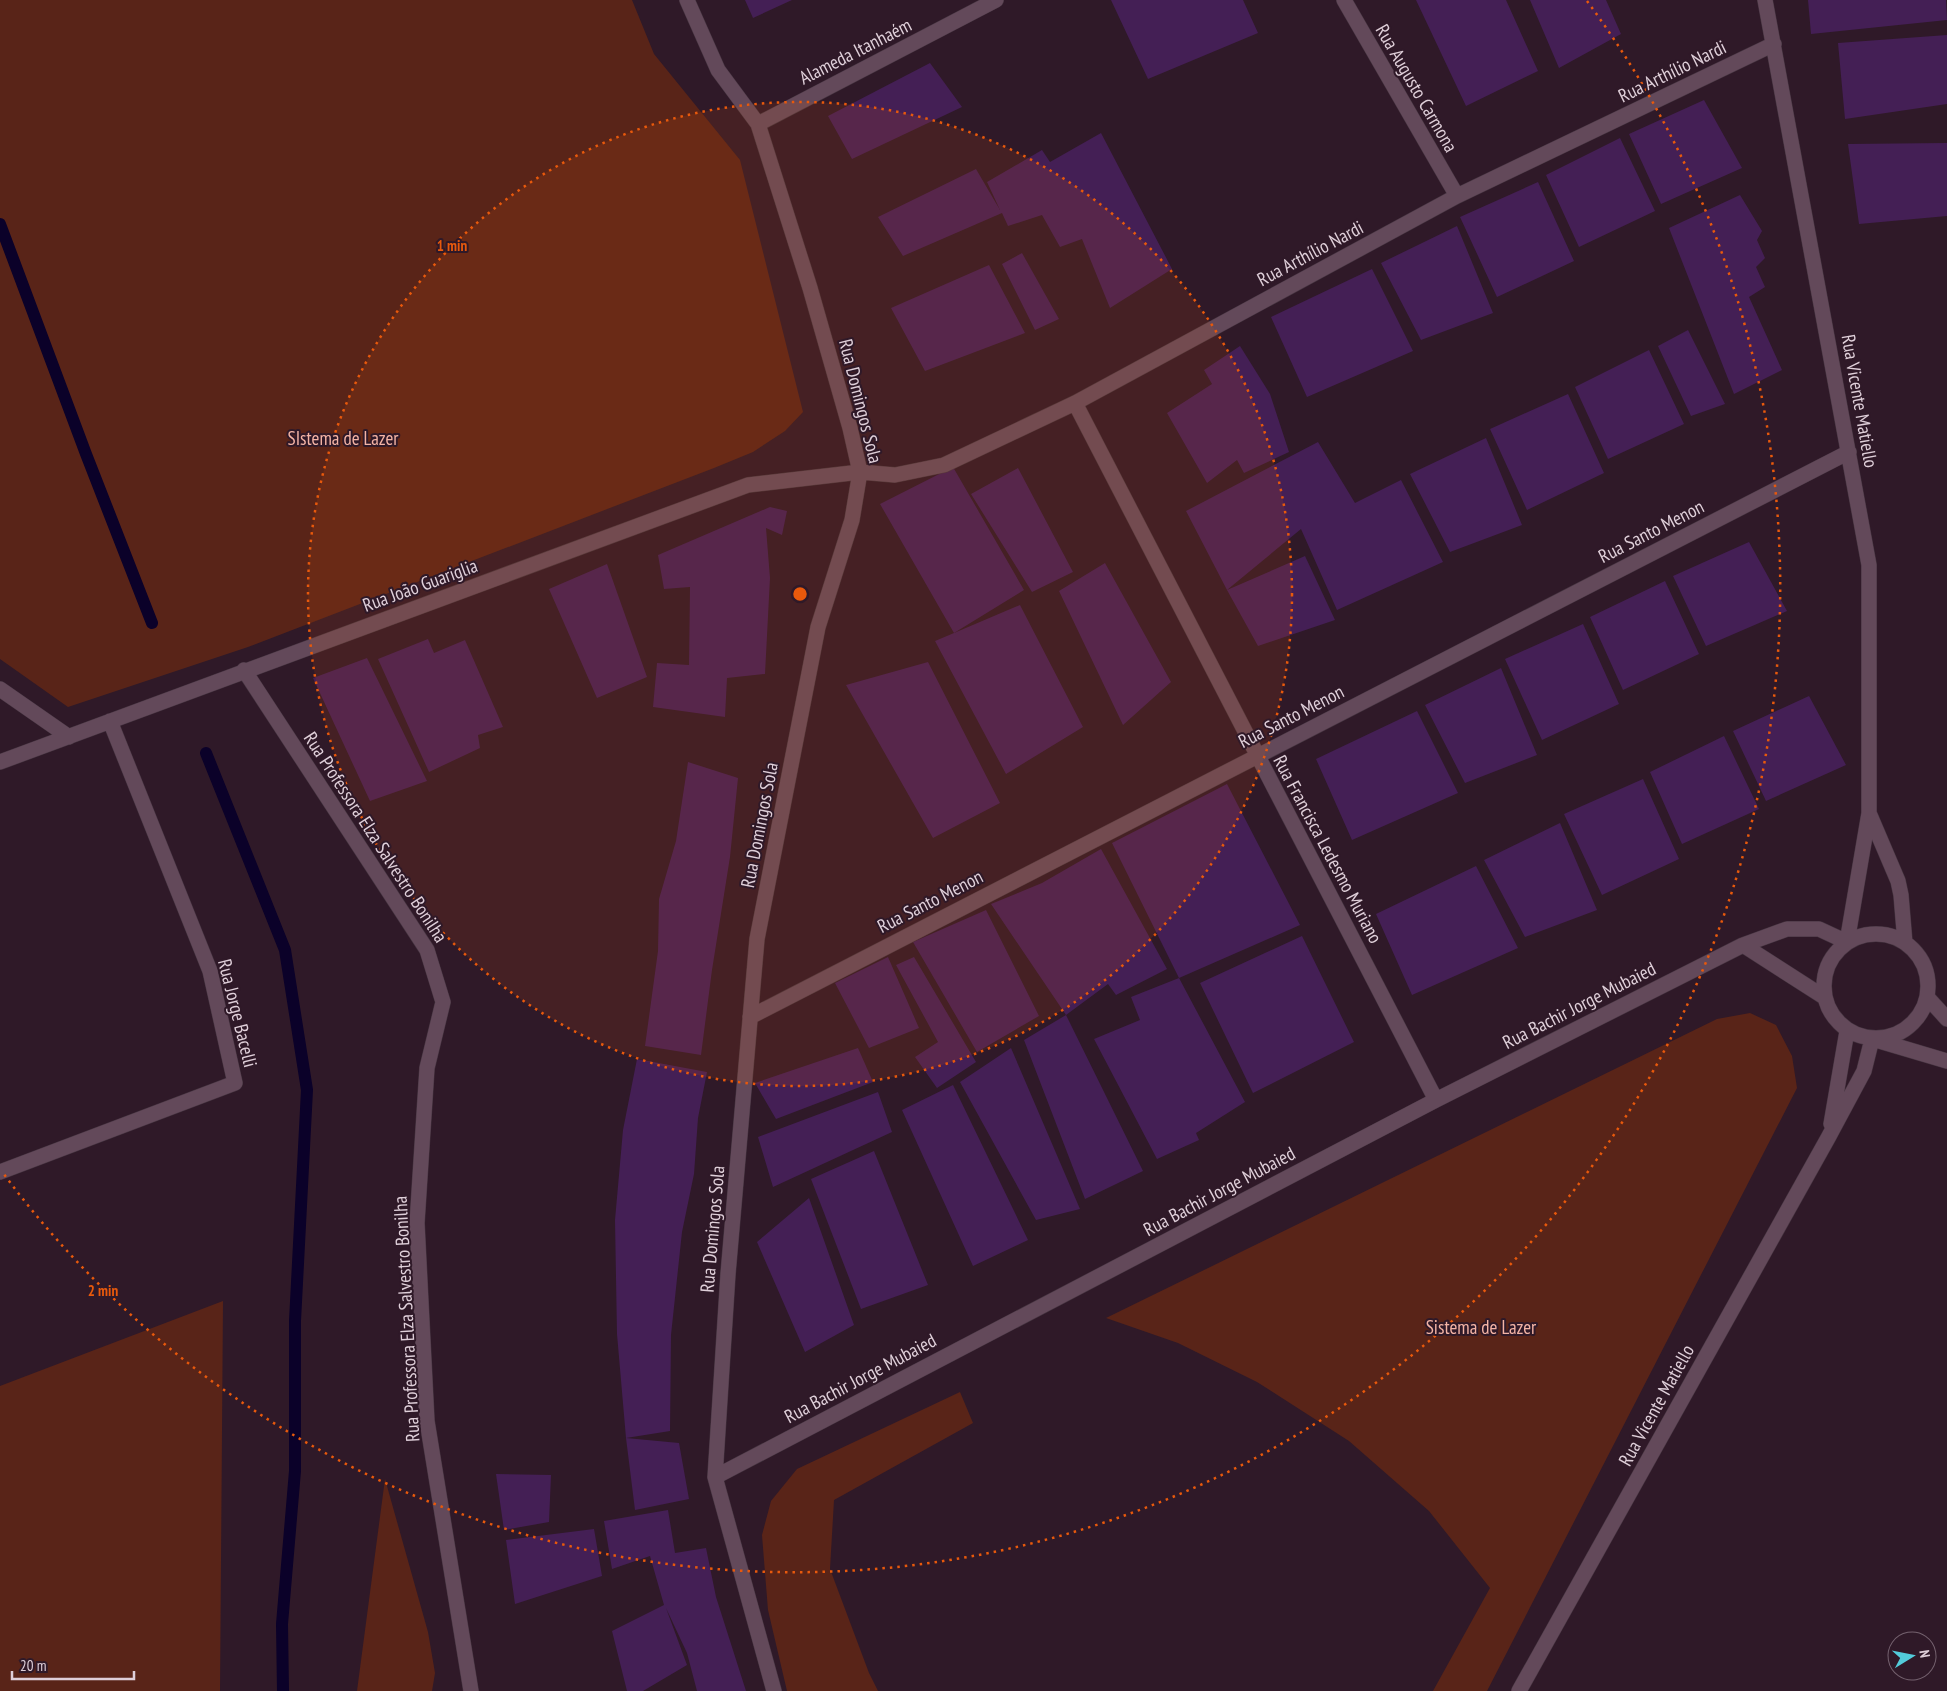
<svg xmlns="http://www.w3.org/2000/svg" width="1947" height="1691" viewBox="0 0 1947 1691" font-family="'PT Sans Narrow',sans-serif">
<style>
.green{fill:#592418}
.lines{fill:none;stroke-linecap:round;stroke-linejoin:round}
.stream{stroke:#0b0129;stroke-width:12}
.building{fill:#441f55}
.minor-casing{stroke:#463541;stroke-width:16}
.minor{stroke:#63495a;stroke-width:15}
.ring{fill:none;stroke:#e8590c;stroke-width:2.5;stroke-dasharray:2.5 5}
.labels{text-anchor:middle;stroke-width:4;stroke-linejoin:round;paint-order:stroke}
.street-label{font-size:19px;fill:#dfcfd9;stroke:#2f1928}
.park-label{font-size:19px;fill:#f4b4a5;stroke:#2f1928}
.centre{fill:#e8590c;stroke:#2f1928;stroke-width:2.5}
.ring-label{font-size:15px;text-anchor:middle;font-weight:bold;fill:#e8590c;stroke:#2f1928;stroke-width:4;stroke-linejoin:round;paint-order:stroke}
</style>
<rect width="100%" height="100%" fill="#2f1928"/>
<path class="green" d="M0,0H632L654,54L740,160L803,412L785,431L753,452L714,468L248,647L68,707L0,659Z
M1750,1013L1776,1025L1792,1056L1797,1088L1487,1691H1433L1490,1588L1429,1511L1349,1441L1257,1382L1178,1343L1106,1318L1717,1019Z
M223,1301L220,1691H0V1386Z
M960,1392L973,1423L834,1500L830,1569L869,1673L878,1691H787L768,1610L762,1535L771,1501L797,1469Z
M385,1479L428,1632L435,1673L432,1691H357Z"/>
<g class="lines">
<path class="stream" d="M0,224L86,454L152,623
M206,753L285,950L307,1090L295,1321V1471L282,1624L283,1691"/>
</g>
<path class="building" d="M745,0H792L753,18Z
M1111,0H1243L1258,33L1148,79Z
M1416,0H1506L1538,71L1466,106Z
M1530,0H1606L1621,34L1559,68Z
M1808,0H1946L1947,20L1811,34Z
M1947,35V104L1845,119L1838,43Z
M930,63L962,107L852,159L828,116Z
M1704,100L1742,168L1661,204L1629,134Z
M1101,133L1172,269L1110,308L1082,239L1060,247L1042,215L1008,226L1002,213L903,256L878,217L976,169L1000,210L987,182L1042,150L1050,162Z
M1620,138L1655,211L1579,247L1546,175Z
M1947,143V216L1859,224L1848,144Z
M1538,182L1574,261L1497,297L1460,217Z
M1740,195L1762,231L1757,240L1765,258L1756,267L1765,287L1749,297L1782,370L1734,394L1669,228Z
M1457,226L1493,313L1421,340L1381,263Z
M1022,253L1059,319L1035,330L1002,264Z
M989,265L1025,333L925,371L891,308Z
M1372,269L1413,351L1307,397L1271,317Z
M1688,330L1725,404L1691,416L1658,346Z
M1240,346L1270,394L1289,452L1244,473L1237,460L1207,483L1167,413L1212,384L1204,370Z
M1649,350L1684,424L1608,459L1575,387Z
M1568,394L1604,473L1527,510L1490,429Z
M1486,438L1522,525L1450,552L1410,474Z
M1318,442L1355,503L1401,480L1443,562L1337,610L1301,529L1227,590L1305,556L1335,620L1258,646L1227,590L1186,511Z
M953,467L1024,590L954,633L1020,605L1083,727L1006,774L935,641L954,633L880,504Z
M1018,468L1073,572L1032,592L971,494Z
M770,507L787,511L782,535L766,528L770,578L765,674L727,678L725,717L653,707L657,663L689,665L690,587L664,589L658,555Z
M1749,542L1787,611L1706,646L1673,576Z
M1105,563L1171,682L1123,725L1059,591Z
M607,564L647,677L597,698L549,589Z
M1665,581L1699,654L1623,690L1590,617Z
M1583,624L1619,704L1542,740L1505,659Z
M428,639L434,653L465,640L503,727L478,735L480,748L429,772L378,659Z
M367,658L427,781L370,801L313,678Z
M928,662L1000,803L933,838L846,685Z
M1501,668L1537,755L1465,783L1425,705Z
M1809,696L1846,765L1766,801L1733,731Z
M1417,711L1458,793L1352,840L1316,759Z
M1724,736L1759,809L1682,844L1650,772Z
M688,762L738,778L730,857L712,970L701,1055L645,1046L658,951L659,899L676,841Z
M1643,779L1679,859L1602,895L1564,814Z
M1227,784L1300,925L1179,978L1245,1102L1196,1133L1199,1140L1157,1159L1094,1039L1140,1020L1131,997L1179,978L1112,843Z
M1560,823L1597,910L1525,937L1484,860Z
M1101,849L1167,969L1116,995L1108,984L1066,1015L991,904L1042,883Z
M1476,866L1518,948L1412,995L1376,914Z
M986,910L1039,1016L977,1052L913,942Z
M1302,936L1354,1042L1253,1093L1200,983Z
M888,957L919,1028L869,1048L835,983Z
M914,957L976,1062L937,1088L915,1057L938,1042L896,965Z
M1066,1015L1143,1171L1085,1199L1024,1040Z
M858,1048L873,1082L776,1119L755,1083Z
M1011,1048L1080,1209L1036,1220L960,1082Z
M637,1059L707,1072L698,1118L694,1174L682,1232L671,1335L670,1431L626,1438L617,1334L615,1220L623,1130Z
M953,1085L1028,1240L973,1266L902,1110Z
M878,1092L892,1132L773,1187L758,1137Z
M874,1151L928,1285L861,1309L811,1179Z
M809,1198L854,1325L805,1352L757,1242Z
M626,1438L679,1443L689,1499L635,1510Z
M496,1474L551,1475L549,1522L504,1530Z
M668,1510L675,1553L706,1548L716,1597L746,1691H697L687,1653L666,1608L687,1665L643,1691H627L612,1631L664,1605L650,1556L612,1569L604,1521Z
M594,1529L602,1576L515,1604L506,1540Z"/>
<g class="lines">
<g class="minor-casing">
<path id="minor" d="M687,0L718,70L758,124L810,288L850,428L860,472L852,520L818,627L757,939L728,1274L715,1477L774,1691
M1344,0L1457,196
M1765,0L1869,565V813L1847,942
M758,124L996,0
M1075,403L1436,1100
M244,670L427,950L443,1002L427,1068L417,1223L427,1421L471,1691
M0,689L69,737
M0,762L748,485L860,472L895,475L944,465L1075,403L1457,196L1774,44
M1869,813L1898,881L1901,895L1905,943
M1824 986a52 52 0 1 1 104 0a52 52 0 1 1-104 0Z
M1743,945L1824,997
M1927,997L1947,1019
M750,1017L1849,452
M1876,1040L1947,1061
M1831,1124L1847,1031
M0,1172L235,1083L210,971L110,721
M715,1477L1436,1100L1743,945L1787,929H1819L1847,942
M1519,1691L1828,1138L1864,1071L1872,1039"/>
</g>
<use href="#minor" class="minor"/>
</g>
<circle cx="800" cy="594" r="492" fill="#e8590c" fill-opacity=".12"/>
<g class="ring">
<circle cx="800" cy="594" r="492"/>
<path d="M1587 1A985 985 0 1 1 3 1173"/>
</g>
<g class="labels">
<g class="street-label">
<text transform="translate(855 51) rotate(-27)" y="7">Alameda Itanhaém</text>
<text transform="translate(1672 71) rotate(-26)" y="7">Rua Arthílio Nardi</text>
<text transform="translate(1417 88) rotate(60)" y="7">Rua Augusto Carmona</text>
<text transform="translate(1310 253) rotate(-28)" y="7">Rua Arthílio Nardi</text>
<text transform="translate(861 401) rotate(76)" y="7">Rua Domingos Sola</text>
<text transform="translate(1860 401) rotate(80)" y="7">Rua Vicente Matiello</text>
<text transform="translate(1651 531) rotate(-27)" y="7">Rua Santo Menon</text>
<text transform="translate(420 585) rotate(-20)" y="7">Rua João Guariglia</text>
<text transform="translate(1291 716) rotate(-27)" y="7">Rua Santo Menon</text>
<text transform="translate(759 825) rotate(-79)" y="7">Rua Domingos Sola</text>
<text transform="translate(376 837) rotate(57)" y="7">Rua Professora Elza Salvestro Bonilha</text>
<text transform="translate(1328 849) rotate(62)" y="7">Rua Francisca Ledesmo Muriano</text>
<text transform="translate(930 901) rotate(-27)" y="7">Rua Santo Menon</text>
<text transform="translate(1579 1005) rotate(-27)" y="7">Rua Bachir Jorge Mubaied</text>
<text transform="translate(238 1013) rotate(76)" y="7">Rua Jorge Bacelli</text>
<text transform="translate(1219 1191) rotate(-28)" y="7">Rua Bachir Jorge Mubaied</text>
<text transform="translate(712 1229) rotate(-85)" y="7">Rua Domingos Sola</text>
<text transform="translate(406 1319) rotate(-93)" y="7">Rua Professora Elza Salvestro Bonilha</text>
<text transform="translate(860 1378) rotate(-28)" y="7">Rua Bachir Jorge Mubaied</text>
<text transform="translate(1656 1405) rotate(-61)" y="7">Rua Vicente Matiello</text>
</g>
<g class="park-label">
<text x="343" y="445">SIstema de Lazer</text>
<text x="1481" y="1334">Sistema de Lazer</text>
</g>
</g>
<circle cx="800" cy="594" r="8" class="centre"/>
<g class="ring-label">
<text x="452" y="251">1 min</text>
<text x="103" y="1296">2 min</text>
</g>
<g transform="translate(1912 1656) rotate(80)"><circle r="24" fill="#2f1928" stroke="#75626f"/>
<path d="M0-4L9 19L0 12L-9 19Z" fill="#53cbda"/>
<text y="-8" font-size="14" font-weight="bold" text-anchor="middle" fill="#dfcfd9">N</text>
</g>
<path d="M12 1671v8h122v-8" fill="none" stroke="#dfcfd9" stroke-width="2.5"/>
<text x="20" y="1671" font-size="15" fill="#dfcfd9" stroke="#2f1928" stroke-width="4" paint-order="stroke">20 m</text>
</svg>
